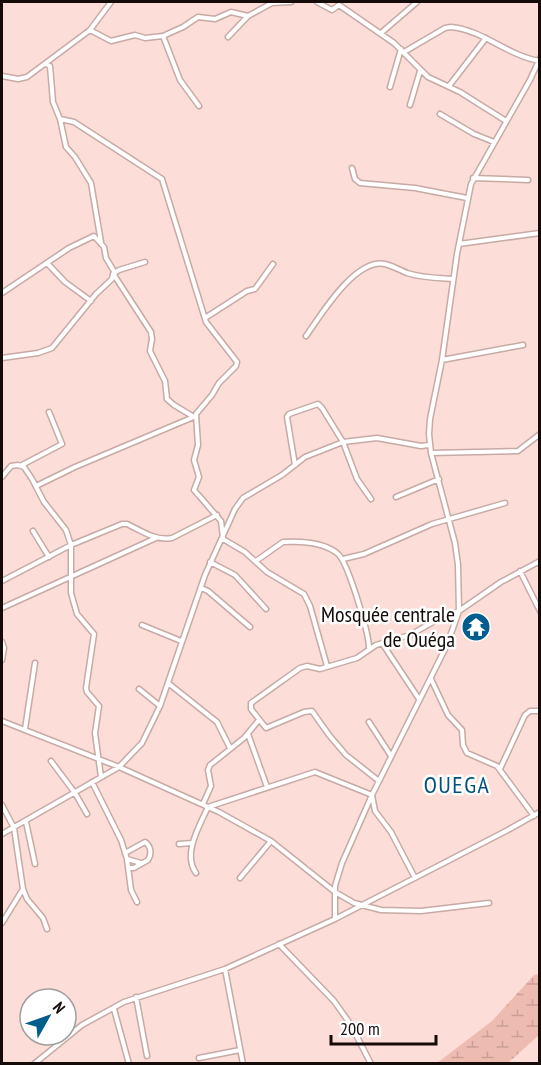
<svg xmlns="http://www.w3.org/2000/svg" width="541" height="1065" viewBox="0 0 541 1065" font-family="'PT Sans Narrow',sans-serif">
<style>
.wetland{fill:url(#wetland-marsh)}
.lines{fill:none;stroke-linecap:round;stroke-linejoin:round}
.minor-casing{stroke:#c7aaa4;stroke-width:7}
.minor{stroke:#fff;stroke-width:4}
.labels{text-anchor:middle;stroke-width:5;stroke-linejoin:round;paint-order:stroke}
.poi-label{font-size:22px;fill:#150b09;stroke:#fff;text-anchor:end}
.neighbourhood-label{font-size:24px;letter-spacing:1.5px;fill:#00527e;stroke:#fff}
</style>
<defs>
<pattern id="wetland-marsh" width="20" height="14" patternUnits="userSpaceOnUse" patternTransform="scale(1.5)"><rect width="20" height="14" fill="#eebbb1"/><path d="M1 5h8M5 5V1M11 12h8M15 12V8" fill="none" stroke="#cb9f97"/></pattern>
</defs>
<rect width="100%" height="100%" fill="#fcddd7"/>
<path class="wetland" d="M539,974V1035L508,1063H437L492,1021L534,975Z"/>
<g class="lines">
<g class="minor-casing">
<path id="minor" d="M317,2L332,10L339,5L394,43L428,77L460,92L506,121
M248,16L272,3L291,2
M90,30L111,2
M381,33L417,2
M163,36L180,80L199,106
M404,52L445,28L451,27C483,30 508,56 540,61
M46,64L50,66L53,102L60,119L66,147L75,157L91,183L101,242
M2,76L18,79L27,77L90,30L111,41L135,35L145,38L163,36L183,27L198,17L215,19L231,12L248,16L228,37
M449,86L486,38
M390,87L401,49
M410,105L420,71
M440,114L474,134L494,142
M60,119L74,122L162,179L206,322L237,362L236,366L219,383L212,395L196,414L198,445L194,460L199,477L194,490L221,521L223,538
M352,168L355,179L360,183L415,188L467,198
M473,178L528,180
M459,244L540,233
M47,263L65,282L91,301
M114,275L151,332L152,339L150,351L165,381L167,399L174,405L194,417
M2,293L69,248L94,236L104,247L106,258L115,273
M205,318L247,291L255,289L273,264
M306,336C321,315 355,258 385,264C393,266 400,270 407,273C422,278 438,278 453,279
M2,358L38,353L52,348L96,294L112,279L113,274L119,270L145,262
M442,360L523,345
M431,453L518,451L540,434
M22,465L62,444L49,412
M295,465L287,417L289,414L318,404L322,408L343,442L357,479L371,499
M2,477L11,466L18,465L24,467L32,479L44,502L66,530L71,545V593L77,614L94,634L86,688L87,692L99,706L95,733L101,777
M36,486L75,467L196,416
M396,497L439,479
M33,531L49,557
M223,539L245,552L267,572L304,594L310,606L327,666
M343,559L364,554L432,524L505,503
M256,561L283,542C299,541 323,542 337,553C348,561 369,634 369,648
M210,562L235,575L266,609
M520,571L540,611
M2,581L71,545L122,524H127C142,531 155,541 172,538L217,515
M201,588L208,591L250,627
M2,608L156,538
M142,625L181,641
M2,642L4,648L2,660
M382,643L419,699
M431,679L448,715L462,730L463,745L467,753L497,766L534,816
M168,683L217,722L230,748
M139,689L160,706
M2,721L119,767L219,812L271,841L335,892L354,903L381,910L421,911L489,903
M369,722L391,756
M25,729L35,663
M248,734L267,787
M51,761L75,793L87,814
M500,769L525,715L530,711H540
M379,781L346,755L329,735L312,711L304,712L266,728L251,709V703L300,668L307,666L320,669L357,658L376,645L410,635L442,617L459,611L501,582L540,561
M92,782L121,840L127,859L131,890L137,902
M203,804L211,786L208,770L210,765L244,738L259,720
M2,805L14,828L23,889L27,899L43,918L47,929
M26,822L35,864
M2,834L119,767L142,743L160,706L205,575L235,509L243,498L282,475L305,457L343,442L377,438L421,446L429,445
M179,844L192,843
M125,853L145,842C151,846 152,854 148,860L134,868H128
M127,859L141,863
M196,873C182,854 200,825 208,807L315,772L372,795L375,811L391,832L415,878
M240,878L271,841
M335,919V886L342,863L372,795L447,645L459,611L458,565L455,543L431,453L429,434L430,419L442,360L457,254L471,184L530,80L540,58
M2,923L23,889
M279,944L334,1001L351,1025L371,1064
M225,969L243,1064
M136,997L147,1056
M114,1009L129,1064
M199,1058L240,1050
M34,1064L82,1025L124,1002L225,969L335,919L506,831L540,812"/>
</g>
<use href="#minor" class="minor"/>
</g>
<defs>
<g id="temple-disc" transform="scale(1.5)"><circle r="9.5" fill="#005d8e" stroke="#fff"/><path d="M0-6L5-2H3V0L6.5 2.5H4V6H1.5V3h-3V6H-4V2.5H-6.5L-3 0V-2H-5Z" fill="#fff"/></g>
</defs>
<g fill-rule="evenodd">
<use href="#temple-disc" x="476" y="627"/>
</g>
<g class="labels">
<g class="poi-label">
<text x="455" y="622">Mosquée centrale<tspan x="455" dy="25">de Ouéga</tspan></text>
</g>
<g class="neighbourhood-label">
<text x="457" y="793">OUEGA</text>
</g>
</g>
<rect width="541" height="1065" fill="none" stroke="#150b09" stroke-width="6"/>
<g transform="translate(48 1017) rotate(50)"><circle r="28" fill="#ffffff" stroke="#a19d9d" stroke-width="1.5"/>
<path d="M0-4.5L10 22L0 15L-10 22Z" fill="#005d8e"/>
<text y="-9" font-size="16" font-weight="bold" text-anchor="middle" fill="#150b09">N</text>
</g>
<path d="M331 1035v9h105v-9" fill="none" stroke="#150b09" stroke-width="3"/>
<text x="340" y="1035" font-size="18" fill="#150b09" stroke="#ffffff" stroke-width="4.5" paint-order="stroke">200 m</text>
</svg>
